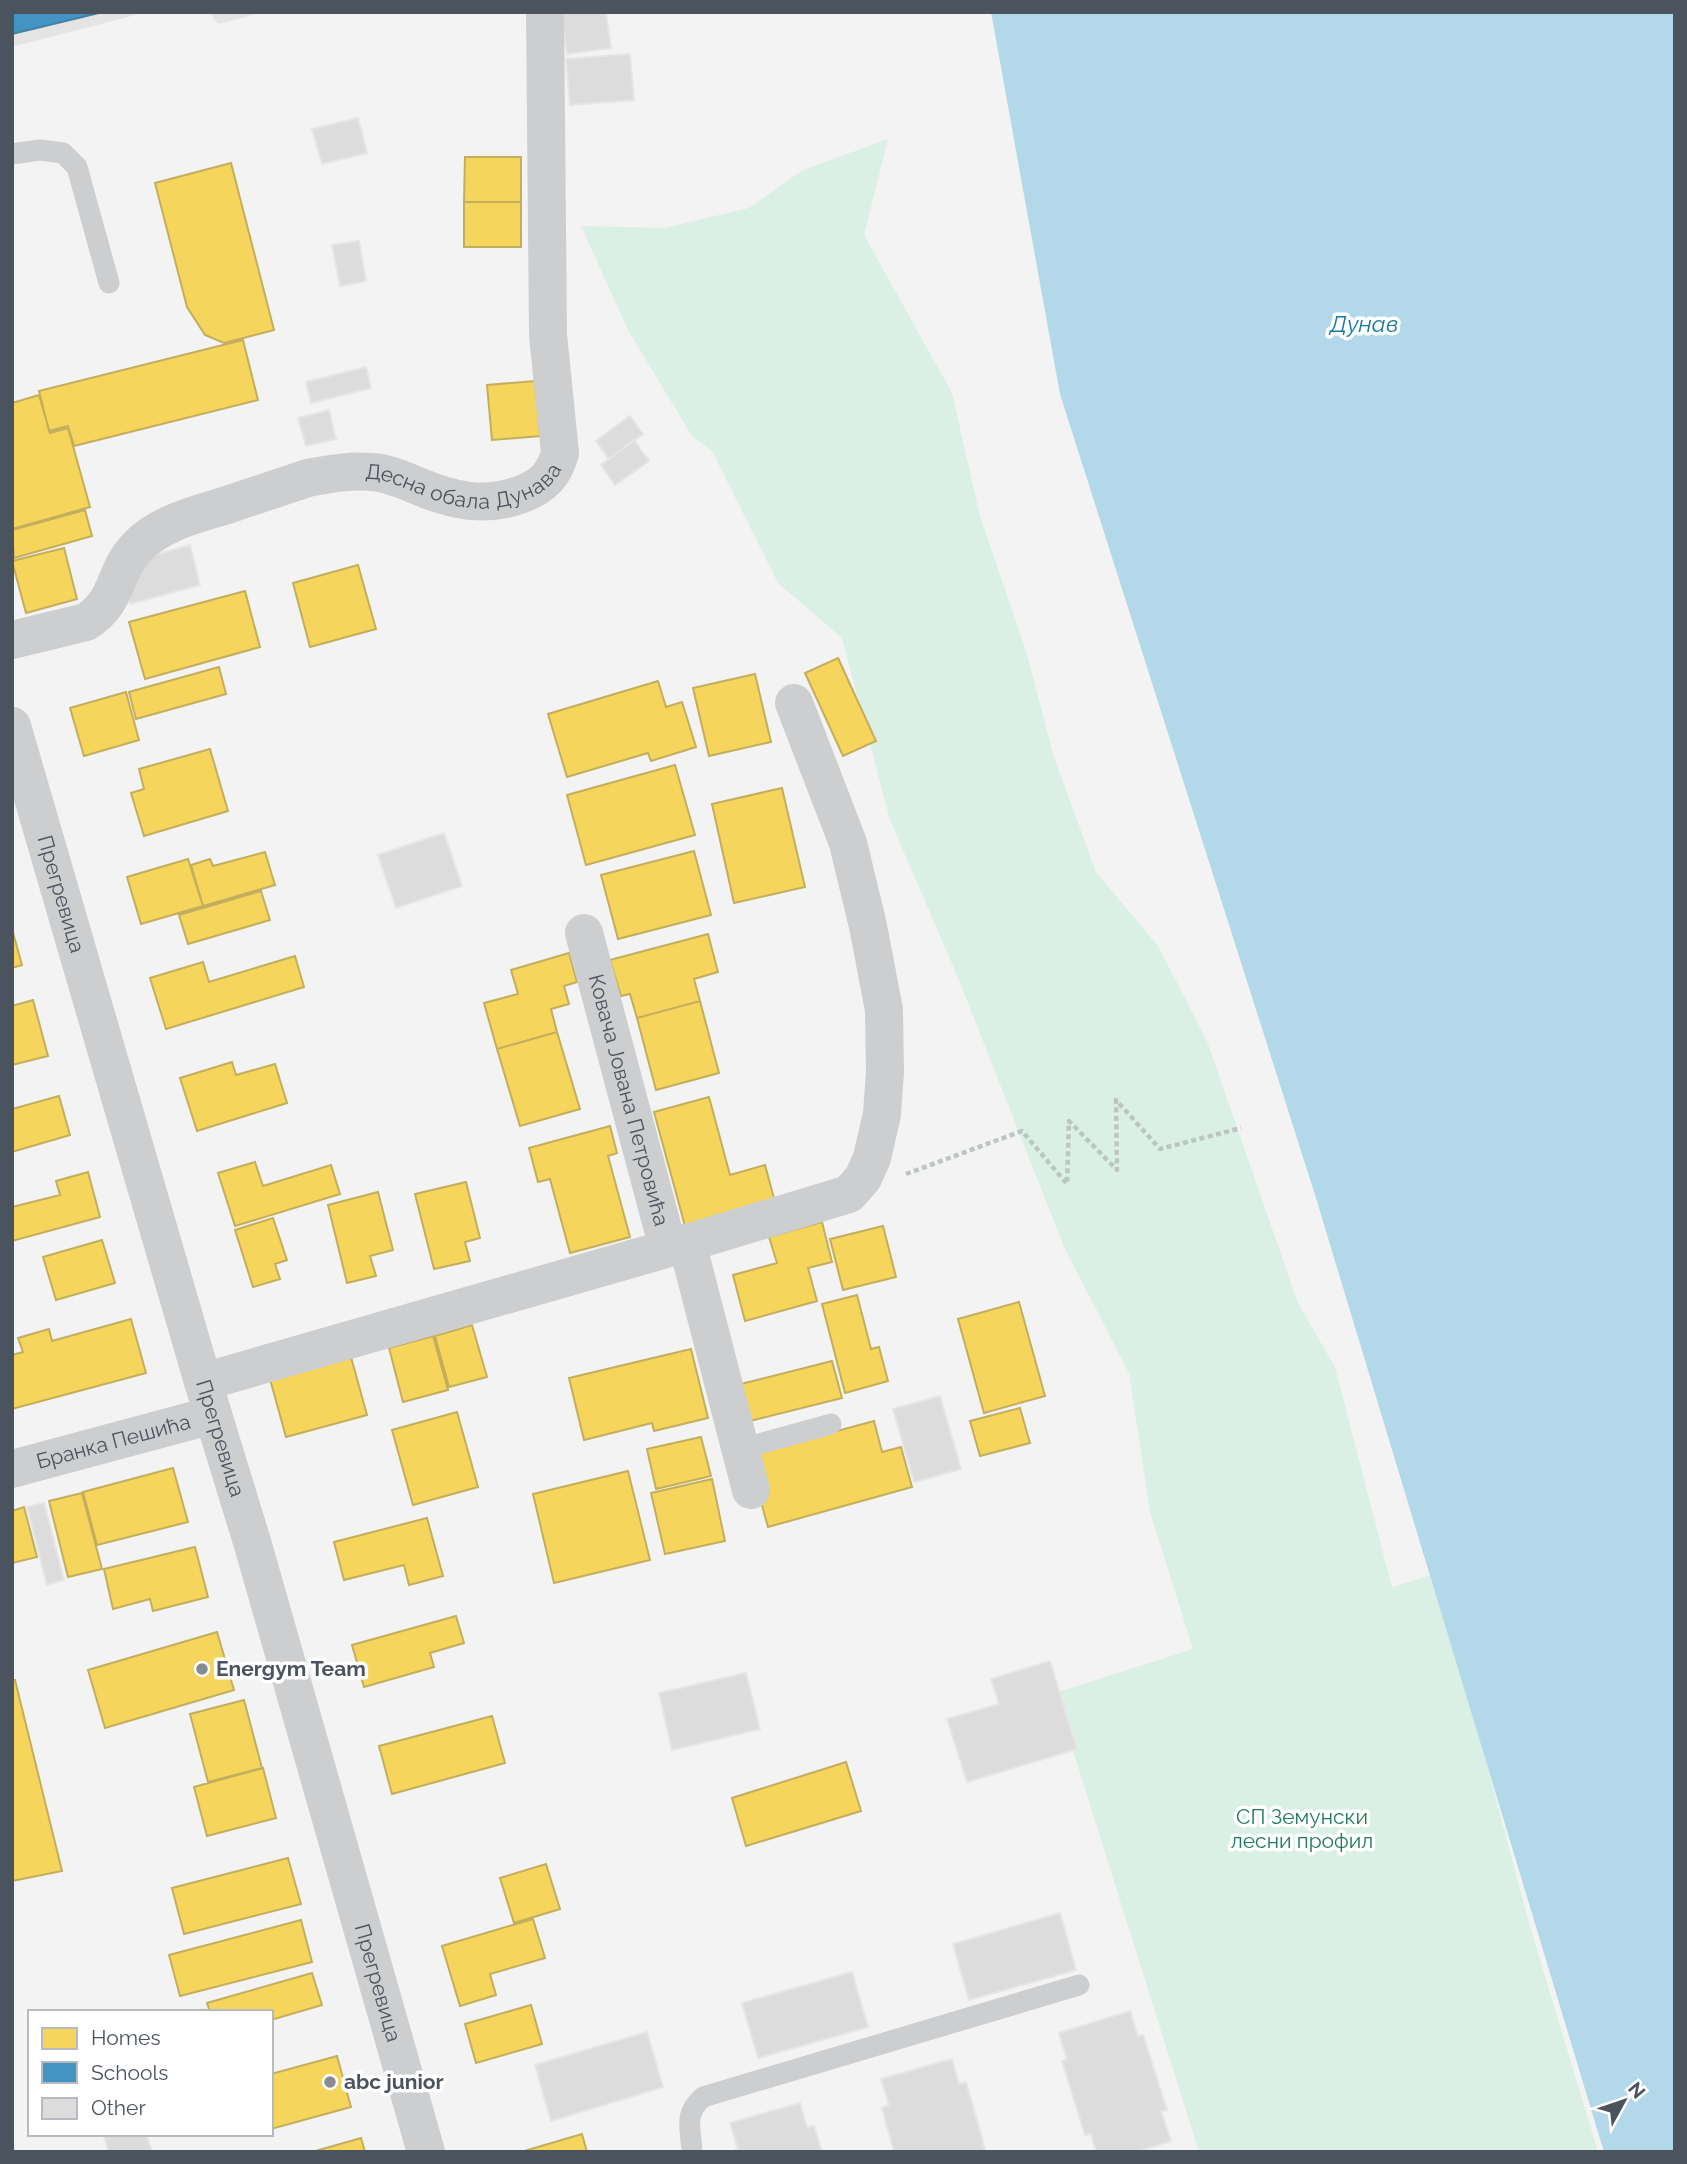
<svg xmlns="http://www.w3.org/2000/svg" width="1687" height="2164" viewBox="0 0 1687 2164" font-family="Raleway,sans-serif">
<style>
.education{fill:#e5e4e4}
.green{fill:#daf0e5}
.water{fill:#b2d8ea}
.homes{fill:#f6d55c;stroke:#c3ae5d;stroke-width:2}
.schools{fill:#4393c3;stroke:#4580a5;stroke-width:2}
.building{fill:#dcdcdd;stroke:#e5e5e6;stroke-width:2}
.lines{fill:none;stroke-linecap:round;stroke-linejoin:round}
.path{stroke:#bcc5c3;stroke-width:4.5;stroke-dasharray:5 3.5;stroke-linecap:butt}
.service{stroke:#cdced0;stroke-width:21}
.minor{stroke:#cdced0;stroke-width:38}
.poi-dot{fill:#868b92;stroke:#fff;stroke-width:2.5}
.labels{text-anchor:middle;stroke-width:7;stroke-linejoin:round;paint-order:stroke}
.street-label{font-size:21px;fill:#4b535e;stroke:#fff}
.poi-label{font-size:21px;font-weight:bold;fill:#4b535e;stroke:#fff;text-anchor:start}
.park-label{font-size:21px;fill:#207b58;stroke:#fff}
.water-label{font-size:23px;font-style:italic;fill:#1977a3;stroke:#fff}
</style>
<rect width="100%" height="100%" fill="#f3f3f3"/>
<path class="education" d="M12,12H147L12,47Z
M209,12H265L218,24Z"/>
<path class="green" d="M888,139L864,235L952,393L980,516L1026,651L1054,757L1096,872L1158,946L1207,1041L1298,1303L1335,1367L1392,1587L1436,1574L1529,1923L1598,2152H1199L1055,1693L1193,1649L1150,1512L1129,1373L1064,1247L959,980L890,820L842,638L778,583L712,451L692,436L628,330L581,226L664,228L749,208L803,170Z"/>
<path class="water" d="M991,12H1675V2152H1604L1316,1198L1060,394Z"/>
<path class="homes" d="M465,157H521V202H464Z
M231,163L274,330L224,343L205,335L187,307L155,183Z
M464,202H521V247H464Z
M243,340L258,400L74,446L68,426L49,431L39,391Z
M535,381L540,436L492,440L487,385Z
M39,395L50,433L68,428L90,507L12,529V403Z
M85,510L92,536L14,558L12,530Z
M64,548L77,599L26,613L12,561Z
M358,565L376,629L310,647L293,583Z
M245,591L260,647L145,679L129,622Z
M838,658L876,741L843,756L805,673Z
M219,667L226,694L136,719L129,692Z
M755,674L771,742L709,756L693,688Z
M658,681L666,707L682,702L696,747L651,761L648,753L567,777L548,714Z
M126,692L139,740L84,756L70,708Z
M210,749L228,811L144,836L131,793L144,789L139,769Z
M675,765L695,835L586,865L567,795Z
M782,788L805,887L734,903L712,804Z
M694,851L711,915L618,939L601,875Z
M265,852L275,885L203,906L191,865L210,859L213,866Z
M188,859L203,906L141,924L127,877Z
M261,891L270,920L188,944L179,915Z
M12,929L22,965L12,968Z
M708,934L718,972L694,979L700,1001L637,1018L630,994L621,996L610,960Z
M569,953L577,982L564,986L569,1004L551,1009L557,1032L497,1049L484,1003L518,994L511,970Z
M295,956L304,987L166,1029L150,978L203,962L209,982Z
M33,1000L48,1056L12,1065V1006Z
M700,1001L719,1073L656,1090L637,1018Z
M557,1032L580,1109L520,1126L497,1049Z
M232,1062L236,1075L275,1064L287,1103L197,1131L180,1078Z
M59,1096L70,1135L12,1152V1109Z
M709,1097L730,1175L765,1165L775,1202L685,1226L654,1112Z
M610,1126L617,1153L608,1156L630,1237L570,1253L550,1179L538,1182L529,1148Z
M255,1162L263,1186L331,1165L340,1194L235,1226L218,1173Z
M88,1172L100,1217L12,1241V1207L60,1195L56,1181Z
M466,1182L480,1238L465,1242L470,1261L434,1269L415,1194Z
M378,1192L393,1250L370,1256L376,1276L347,1283L328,1205Z
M273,1218L287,1260L275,1264L280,1279L253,1287L235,1230Z
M822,1222L832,1262L808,1268L817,1301L745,1321L733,1275L777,1263L769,1237Z
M883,1226L896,1277L843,1290L830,1239Z
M102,1240L115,1283L56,1300L43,1257Z
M857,1295L871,1349L879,1347L888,1381L845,1393L822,1304Z
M1019,1302L1045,1396L984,1413L958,1319Z
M131,1319L146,1373L12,1409V1355L23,1352L18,1338L49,1329L52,1341Z
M472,1325L487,1377L449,1387L435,1336Z
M433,1336L448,1390L403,1402L389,1348Z
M691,1349L708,1418L654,1431L652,1423L584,1440L569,1378Z
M351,1357L367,1415L286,1437L270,1379Z
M832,1361L842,1398L750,1421L741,1384Z
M1020,1408L1030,1443L980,1456L970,1421Z
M457,1412L478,1487L413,1505L392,1430Z
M874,1421L882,1452L901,1447L912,1487L768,1527L748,1455Z
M701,1437L711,1476L656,1489L647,1449Z
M173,1468L188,1522L97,1545L83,1492Z
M628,1471L650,1560L554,1583L533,1494Z
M712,1479L725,1541L665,1554L651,1493Z
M82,1493L102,1569L68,1577L49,1501Z
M24,1507L37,1557L12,1563V1511Z
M427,1518L443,1576L409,1585L404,1565L344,1580L334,1542Z
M195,1547L208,1597L153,1611L150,1599L113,1609L104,1569Z
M456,1616L464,1643L430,1653L434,1667L364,1687L352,1645Z
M217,1632L234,1690L105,1728L88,1670Z
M12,1680H15L62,1871L12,1881Z
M244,1700L262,1768L208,1782L190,1714Z
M492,1716L505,1763L392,1794L379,1746Z
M846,1762L861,1811L746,1846L732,1798Z
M263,1768L276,1818L207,1836L194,1787Z
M288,1858L301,1904L184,1934L172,1888Z
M546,1864L560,1909L514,1923L500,1878Z
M533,1919L545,1958L490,1974L496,1995L460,2006L442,1946Z
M301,1920L312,1962L180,1996L169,1955Z
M312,1973L322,2005L271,2020V2012H210L207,2003Z
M531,2005L542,2044L476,2063L465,2024Z
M337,2056L351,2107L271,2129V2074Z
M582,2134L587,2152H521Z
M361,2138L365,2152H312Z"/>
<path class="schools" d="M12,12H103L12,34Z"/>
<path class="building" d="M561,12H606L611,48L567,54Z
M630,54L634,100L570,105L566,59Z
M358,118L367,153L322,164L312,129Z
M359,241L366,281L340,286L332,245Z
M366,367L371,388L311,403L306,382Z
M329,410L336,439L306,446L298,418Z
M630,416L643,434L609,459L596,441Z
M634,440L649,461L615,485L601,465Z
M190,545L200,585L130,604L124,581L134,561Z
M444,833L462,886L396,908L378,855Z
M940,1396L961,1469L914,1482L893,1409Z
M44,1503L64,1580L47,1585L27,1507Z
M1050,1661L1077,1749L967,1782L947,1719L999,1704L991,1679Z
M746,1673L760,1729L672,1750L659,1693Z
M1060,1913L1076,1970L969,2000L953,1944Z
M852,1972L868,2027L758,2058L742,2003Z
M1130,2011L1138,2037L1143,2035L1167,2110L1161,2111L1171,2141L1136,2152H1096L1091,2134L1085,2135L1062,2061L1067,2059L1059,2033Z
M647,2032L663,2087L551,2121L535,2065Z
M952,2059L959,2084L966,2082L986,2152H894L882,2108L889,2105L881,2079Z
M800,2103L807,2128L814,2126L822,2152H731L738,2149L730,2123Z
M103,2134H146L152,2152H109Z"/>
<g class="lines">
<path class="path" d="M906,1174L1022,1131L1067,1184L1069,1121L1117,1170L1116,1100L1160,1149L1241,1128"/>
<path class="service" d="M12,154L40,150L63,153L77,167L109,283
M741,1449L831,1424
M692,2152C691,2128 683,2115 703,2097L1079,1985"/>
<g class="minor">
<path id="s1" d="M12,640L86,622C119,601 113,573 136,548C159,523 195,515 227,505C254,496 281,487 308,478C329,474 351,470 372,472C389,473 403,480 418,486C453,501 486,508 522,494C543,486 554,475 560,453L548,335L545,12"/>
<path id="s2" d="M12,726L203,1382L253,1545L426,2152"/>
<path id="s3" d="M584,933L668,1248"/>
<path d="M687,1243L751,1490"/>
<path d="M203,1382L687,1243L849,1194L863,1178L872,1158L882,1114L885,1072L884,1010L868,926L848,843L794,703"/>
<path id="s4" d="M12,1469L213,1415"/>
</g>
</g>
<g class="poi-dot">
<circle cx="202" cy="1669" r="7"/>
<circle cx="330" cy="2082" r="7"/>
</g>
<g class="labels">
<g class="street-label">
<text dy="7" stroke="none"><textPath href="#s1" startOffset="516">Десна обала Дунава</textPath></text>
<text dy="7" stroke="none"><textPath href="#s2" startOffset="175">Прегревица</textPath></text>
<text dy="7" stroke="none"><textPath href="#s3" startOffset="173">Ковача Јована Петровића</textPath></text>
<text dy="7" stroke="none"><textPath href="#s2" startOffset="742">Прегревица</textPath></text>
<text dy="7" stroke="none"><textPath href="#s4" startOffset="105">Бранка Пешића</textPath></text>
<text dy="7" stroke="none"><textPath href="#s2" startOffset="1309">Прегревица</textPath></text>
</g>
<g class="poi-label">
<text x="216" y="1676">Energym Team</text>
<text x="344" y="2089">abc junior</text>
</g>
<g class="park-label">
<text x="1302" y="1824">СП Земунски<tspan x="1302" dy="24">лесни профил</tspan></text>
</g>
<g class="water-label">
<text x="1364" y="332">Дунав</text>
</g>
</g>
<rect width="1687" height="2164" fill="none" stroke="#4b535e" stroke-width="28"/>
<rect x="28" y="2010" width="245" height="126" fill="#ffffff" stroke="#b7babf" stroke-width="2"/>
<rect x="42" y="2028" width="35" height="21" fill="#f6d55c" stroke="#b7babf" stroke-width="2"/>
<text x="91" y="2045" font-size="21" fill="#4b535e">Homes</text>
<rect x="42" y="2062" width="35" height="21" fill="#4393c3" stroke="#b7babf" stroke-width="2"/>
<text x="91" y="2080" font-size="21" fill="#4b535e">Schools</text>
<rect x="42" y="2098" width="35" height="21" fill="#dcdcdd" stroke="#b7babf" stroke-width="2"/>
<text x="91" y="2115" font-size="21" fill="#4b535e">Other</text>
<g transform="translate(1624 2101) rotate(50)" stroke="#ffffff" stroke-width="5" paint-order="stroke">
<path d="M0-5L12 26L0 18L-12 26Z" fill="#4b535e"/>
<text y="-10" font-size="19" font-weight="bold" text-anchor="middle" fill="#4b535e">N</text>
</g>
</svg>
